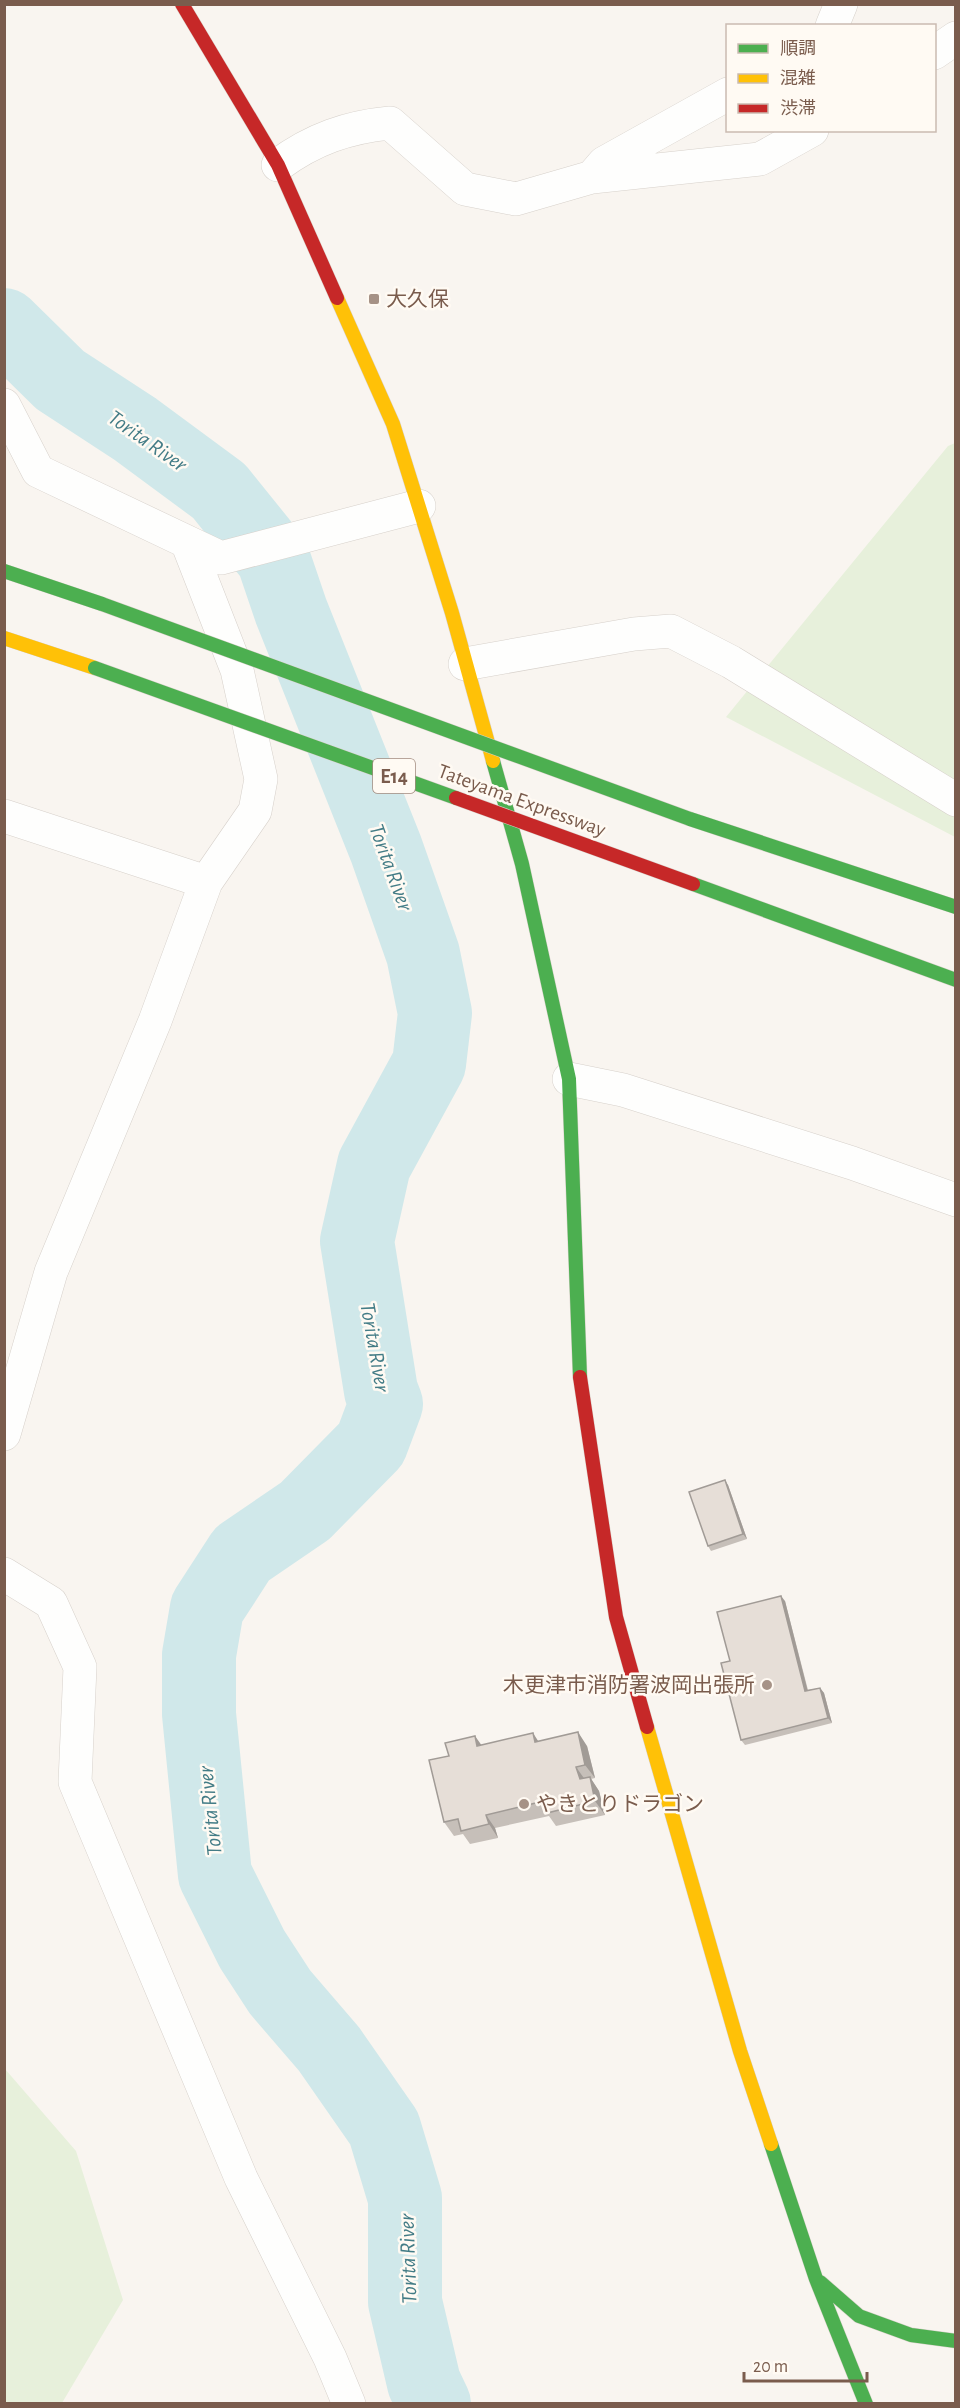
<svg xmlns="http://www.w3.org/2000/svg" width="960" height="2408" viewBox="0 0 960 2408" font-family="'Alegreya Sans','Noto Sans JP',sans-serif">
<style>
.green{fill:#e7f0db}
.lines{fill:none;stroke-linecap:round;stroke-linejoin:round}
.river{stroke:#d0e8ea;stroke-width:74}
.street-casing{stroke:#d7d1cb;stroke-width:34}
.fast-casing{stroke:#d9d2cb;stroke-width:15}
.slow-casing{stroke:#d9d2cb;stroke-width:15}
.jam-casing{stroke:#d9d2cb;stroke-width:15}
.street{stroke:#fefefd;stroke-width:33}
.fast{stroke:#4caf50;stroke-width:14}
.slow{stroke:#ffc107;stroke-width:14}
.jam{stroke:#c62828;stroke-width:14}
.fast-bridge-casing{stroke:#dad1cc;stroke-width:15;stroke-linecap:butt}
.jam-bridge-casing{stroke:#dad1cc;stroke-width:15;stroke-linecap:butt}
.fast-bridge{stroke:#4caf50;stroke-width:14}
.jam-bridge{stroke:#c62828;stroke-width:14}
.wall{fill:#c6bfb9}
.shaded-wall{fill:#a19b96}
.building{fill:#e6ded7;stroke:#a19b96;stroke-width:1.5}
.poi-dot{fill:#a69286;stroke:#fffaf3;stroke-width:2}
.labels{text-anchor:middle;stroke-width:5;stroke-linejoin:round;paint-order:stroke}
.shield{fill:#fffaf3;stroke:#a28b7f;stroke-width:1.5}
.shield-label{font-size:20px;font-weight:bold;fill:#7a5c4d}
.poi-label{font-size:21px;fill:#7a5c4d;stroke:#fffaf3;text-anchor:start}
.street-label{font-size:21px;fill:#7a5c4d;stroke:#fffaf3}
.water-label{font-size:22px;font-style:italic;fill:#437c86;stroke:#fffaf3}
</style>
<rect width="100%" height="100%" fill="#f9f5f0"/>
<path class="green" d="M955,443V837L726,717L948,446Z
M5,2069L76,2151L123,2300L62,2403H5Z"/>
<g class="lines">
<path class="river" d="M4,325L60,380L135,429L219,491L273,558L291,611L386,849L423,954L435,1013L429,1064L374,1165L357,1241L381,1391L386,1404L371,1444L305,1511L242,1554L207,1608L199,1655V1714L215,1875L252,1949L280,1992L329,2049L384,2128L405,2198V2302L424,2383L434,2404"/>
<g class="street-casing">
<path id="street" d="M832,26L841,4
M934,53L956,38
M278,165C313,139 348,127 390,123L465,189L516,199L592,177L760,159L812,130
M592,177L604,163L728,94
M4,405L38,471L221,558L419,506
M465,664L634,634L671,631L731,662L956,800
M4,816L206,882
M569,1079L623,1090L852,1163L956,1200
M4,1434L51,1272L155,1021L206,882L255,811L261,779L237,670L187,542
M4,1574L51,1603L80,1667L75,1782L241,2178L330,2358L349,2404"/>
</g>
<g class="fast-casing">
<path id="fast" d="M4,571L102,604
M493,761L522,864L569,1079L580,1377
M690,819L956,907
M693,884L956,980
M771,2144L816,2279L866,2404
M820,2282L859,2316L911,2335L956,2341"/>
</g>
<g class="slow-casing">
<path id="slow" d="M337,298L393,424L452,613L493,761
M4,638L95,668
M647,1727L740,2051L771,2144"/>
</g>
<g class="jam-casing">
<path id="jam" d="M182,4L278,165L337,298
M580,1377L616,1617L647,1727"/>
</g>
<use href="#street" class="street"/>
<use href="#fast" class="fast"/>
<use href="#slow" class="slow"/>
<use href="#jam" class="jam"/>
<g class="fast-bridge-casing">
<path id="fast-bridge" d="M102,604L690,819
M95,668L456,798"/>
</g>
<g class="jam-bridge-casing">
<path id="jam-bridge" d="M456,798L693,884"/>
</g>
<use href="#fast-bridge" class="fast-bridge"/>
<use href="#jam-bridge" class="jam-bridge"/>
</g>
<path class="wall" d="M728,1485L747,1539L711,1551L708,1546Z
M785,1601L808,1690L820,1688L824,1693L832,1723L745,1745L741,1740L730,1661Z
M539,1741L587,1746L595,1778L591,1779L599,1791L605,1815L556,1826L549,1816L495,1828L498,1838L470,1844L463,1834L454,1836L444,1822L449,1756Z"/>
<path class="shaded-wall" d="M725,1480L728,1485L747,1539L743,1534Z
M781,1596L785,1601L809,1696L805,1691Z
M820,1688L824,1693L832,1723L828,1718Z
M578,1732L587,1746L595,1778L585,1765Z
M533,1733L542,1747L535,1742Z
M475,1736L485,1750L477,1746Z
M576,1767L586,1781L580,1779Z
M590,1777L599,1791L605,1815L595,1801Z
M486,1815L495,1828L498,1838L489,1824Z"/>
<path class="building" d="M725,1480L743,1534L708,1546L689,1492Z
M781,1596L805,1691L820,1688L828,1718L741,1740L721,1663L730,1661L717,1612Z
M578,1732L585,1765L576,1767L580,1779L590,1777L595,1801L547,1813L544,1801L486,1815L489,1824L461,1831L458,1819L444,1822L429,1760L449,1756L445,1743L475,1736L477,1746L533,1733L535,1742Z"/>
<g class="poi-dot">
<rect x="368" y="293" width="12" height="12" rx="3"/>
<circle cx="767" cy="1685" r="6"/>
<circle cx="524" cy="1804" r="6"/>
</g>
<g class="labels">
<rect class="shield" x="373" y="759" width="42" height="34" rx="4.5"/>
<g class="shield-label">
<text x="394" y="783">E14</text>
</g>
<g class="poi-label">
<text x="386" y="306">大久保</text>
<text x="755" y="1692" text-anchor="end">木更津市消防署波岡出張所</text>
<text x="536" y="1811">やきとりドラゴン</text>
</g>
<g class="street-label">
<text transform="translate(522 800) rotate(20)" y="7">Tateyama Expressway</text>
</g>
<g class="water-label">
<text transform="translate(148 440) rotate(35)" y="8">Torita River</text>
<text transform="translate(392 867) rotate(70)" y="8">Torita River</text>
<text transform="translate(376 1347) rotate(80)" y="8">Torita River</text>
<text transform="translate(209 1811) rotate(-96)" y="8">Torita River</text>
<text transform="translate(407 2259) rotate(-92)" y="8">Torita River</text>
</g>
</g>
<rect width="960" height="2408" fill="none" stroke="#7a5c4d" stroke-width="12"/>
<rect x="726" y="24" width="210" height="108" fill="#fffaf3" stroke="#cabbb1" stroke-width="1.5"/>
<rect x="738" y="44" width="30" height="9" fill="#4caf50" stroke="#cabbb1" stroke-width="1.5"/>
<text x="780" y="54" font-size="18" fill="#7a5c4d">順調</text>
<rect x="738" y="74" width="30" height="9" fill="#ffc107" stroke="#cabbb1" stroke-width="1.5"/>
<text x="780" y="84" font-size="18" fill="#7a5c4d">混雑</text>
<rect x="738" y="104" width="30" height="9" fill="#c62828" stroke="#cabbb1" stroke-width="1.5"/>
<text x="780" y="114" font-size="18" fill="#7a5c4d">渋滞</text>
<path d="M744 2372v9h123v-9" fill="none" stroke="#7a5c4d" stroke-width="3"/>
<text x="753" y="2372" font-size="18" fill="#7a5c4d" stroke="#fffaf3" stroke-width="4.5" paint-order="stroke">20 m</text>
</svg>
